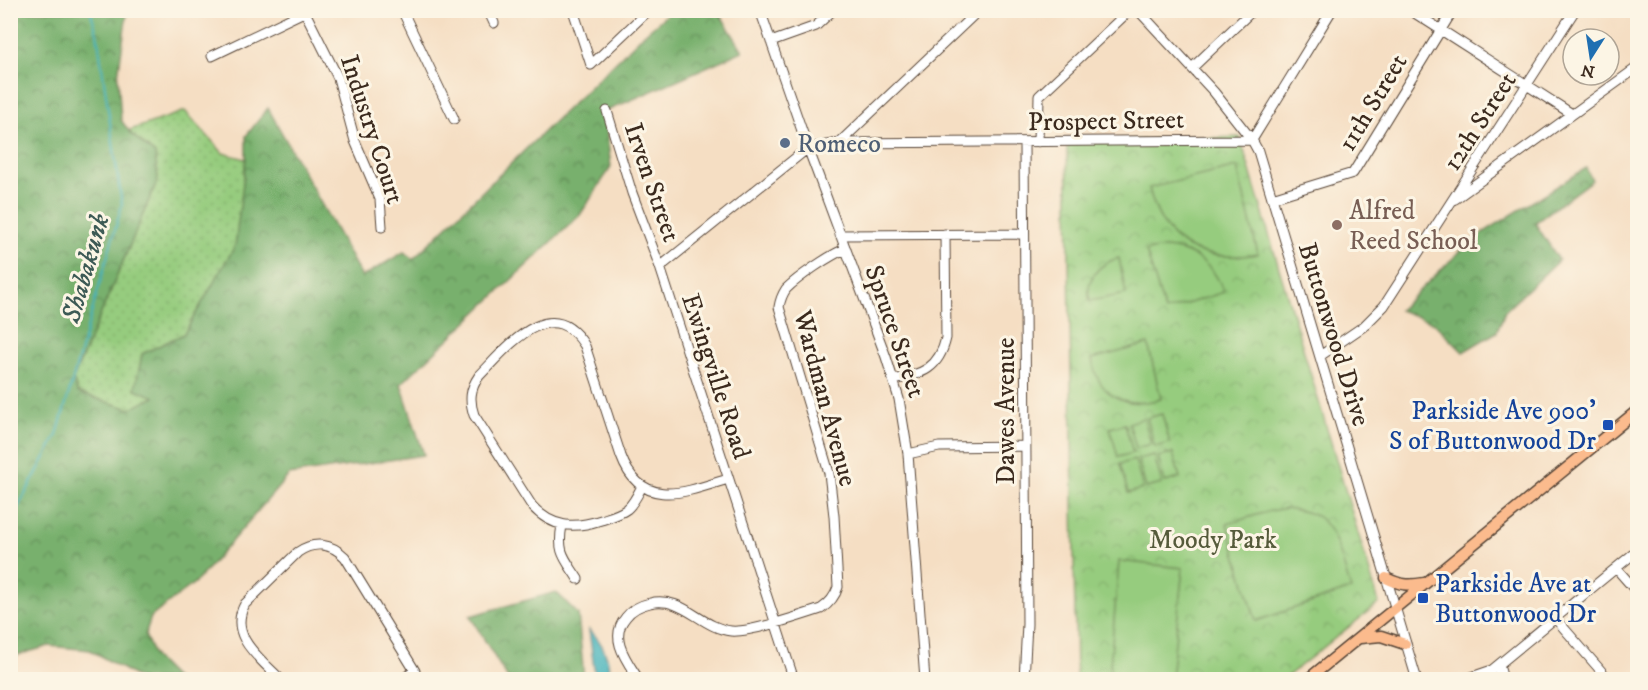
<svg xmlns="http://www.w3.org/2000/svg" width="1648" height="690" viewBox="0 0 1648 690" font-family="'IM FELL DW Pica',serif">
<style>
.grass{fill:url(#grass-dots);stroke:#687b4e;stroke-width:1.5}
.forest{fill:url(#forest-crowns);stroke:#5a6d46;stroke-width:1.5}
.park{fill:url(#park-crowns);stroke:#687b4e;stroke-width:1.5}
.pitch{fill:#96cc7e;stroke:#687b4e;stroke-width:1.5}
.water{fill:#42b2bb;stroke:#3e6e6c;stroke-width:1.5}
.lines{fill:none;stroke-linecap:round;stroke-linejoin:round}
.stream{stroke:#42b2bb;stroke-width:2}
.minor-casing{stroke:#574537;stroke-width:11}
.major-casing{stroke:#574537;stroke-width:13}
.minor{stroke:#fff;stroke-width:9}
.major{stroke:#fbbb8d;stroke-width:10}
.service-dot{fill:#5c6f8a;stroke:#fcf5e5;stroke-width:2}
.education-dot{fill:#8d6e63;stroke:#fcf5e5;stroke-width:2}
.transit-dot{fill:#1a4fb4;stroke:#fcf5e5;stroke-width:2}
.labels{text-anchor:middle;stroke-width:6;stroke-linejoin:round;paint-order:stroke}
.street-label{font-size:26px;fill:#3b2a1e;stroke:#fcf5e5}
.service-label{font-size:26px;fill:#4e5e75;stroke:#fcf5e5;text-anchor:start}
.education-label{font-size:26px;fill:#785e54;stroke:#fcf5e5;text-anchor:start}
.transit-label{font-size:26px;fill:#164399;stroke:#fcf5e5;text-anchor:end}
.park-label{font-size:26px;fill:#565b3b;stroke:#fcf5e5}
.water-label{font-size:27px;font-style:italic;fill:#3d5a55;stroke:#fcf5e5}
</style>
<defs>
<pattern id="grass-dots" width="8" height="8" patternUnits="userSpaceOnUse" patternTransform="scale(1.5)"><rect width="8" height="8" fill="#96cc7e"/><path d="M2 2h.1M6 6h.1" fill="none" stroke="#82af6c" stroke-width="1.8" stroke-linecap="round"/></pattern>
<pattern id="forest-crowns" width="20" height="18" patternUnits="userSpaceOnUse" patternTransform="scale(1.5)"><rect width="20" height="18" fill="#78b06d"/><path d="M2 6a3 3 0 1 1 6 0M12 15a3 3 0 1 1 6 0" fill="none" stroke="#648f59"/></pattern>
<pattern id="park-crowns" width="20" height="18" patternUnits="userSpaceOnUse" patternTransform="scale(1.5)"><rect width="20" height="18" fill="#96cc7e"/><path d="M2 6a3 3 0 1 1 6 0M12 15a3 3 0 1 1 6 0" fill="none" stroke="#82af6c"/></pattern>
</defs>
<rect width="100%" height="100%" fill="#fcf5e5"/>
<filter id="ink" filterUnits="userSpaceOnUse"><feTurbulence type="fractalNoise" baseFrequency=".0167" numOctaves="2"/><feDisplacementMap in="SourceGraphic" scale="12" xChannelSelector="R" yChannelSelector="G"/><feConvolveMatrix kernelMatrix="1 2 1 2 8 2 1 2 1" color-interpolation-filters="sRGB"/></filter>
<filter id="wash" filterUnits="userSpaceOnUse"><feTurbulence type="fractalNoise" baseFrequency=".008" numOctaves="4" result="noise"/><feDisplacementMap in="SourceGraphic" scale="24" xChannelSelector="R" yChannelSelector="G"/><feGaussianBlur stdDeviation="1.35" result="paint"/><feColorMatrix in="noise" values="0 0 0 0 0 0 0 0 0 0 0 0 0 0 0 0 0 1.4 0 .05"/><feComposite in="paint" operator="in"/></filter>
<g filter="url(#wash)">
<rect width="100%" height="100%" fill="#f5dec3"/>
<path class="grass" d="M185,111L223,153L246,159L236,246L184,334L142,354L156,397L130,409L78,393L73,379L158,179L155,154L131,134L130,130Z"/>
<path class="forest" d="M11,11H132L127,13L118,76L121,120L131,134L155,154L158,179L73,379L78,393L130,409L155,397L135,389L142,354L184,334L235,246L246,159V136L268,108L362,277L404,252L413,259L643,35L671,11H718L743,51L604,112L611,167L580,215L401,384L424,455L289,475L198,580L151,617L145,635L155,658L176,679H140L90,650L49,646L11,657Z
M1586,168L1592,180L1535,223L1559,260L1505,311L1497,332L1463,352L1434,323L1399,310L1473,239Z
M556,592L578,614L584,679H508L470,616Z"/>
<path class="park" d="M1240,137L1379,603L1284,679H1076L1067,142Z"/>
<path class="pitch" d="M1237,167L1258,254C1201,263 1163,247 1149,188Z
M1164,248C1193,249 1214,265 1224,292L1165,311L1146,251Z
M1119,258L1126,294L1090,301C1084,280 1099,263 1119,258Z
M1148,344L1161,399C1126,409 1098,397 1092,359Z
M1162,414L1170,443L1155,447L1147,418Z
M1144,418L1151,444L1136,448L1129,423Z
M1125,424L1133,453L1118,457L1110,428Z
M1173,453L1180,478L1165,482L1158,457Z
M1154,455L1162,484L1146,488L1138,459Z
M1135,460L1143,489L1128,493L1120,464Z
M1286,508C1296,510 1309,511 1318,517C1338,531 1343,567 1351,589L1256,621L1227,524L1270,511Z
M1119,561L1183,568L1171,679H1109Z"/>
<path class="water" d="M589,630C601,639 616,667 604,679H597L595,676Z"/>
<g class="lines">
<path class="stream" d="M10,522L57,435L122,205L97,33L90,10"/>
</g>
</g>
<g filter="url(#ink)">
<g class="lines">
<g class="minor-casing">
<path id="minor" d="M402,10L454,119
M488,10L494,23
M573,10L591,65L649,10
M760,10L808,148L886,357L899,399L908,454L925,680
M1138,10L1214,92L1252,140L1258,151L1417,680
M1410,10L1572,114
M305,12L338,78L355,141L380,199L382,227
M771,42L816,26L833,10
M212,56L308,10
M1192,68L1253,10
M607,111L632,193L660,267L794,680
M1252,140L1332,10
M1038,142L1039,96L1130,10
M839,143L979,10
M1272,198L1353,173L1453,10
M1455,199L1638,67
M840,235L1024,234
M660,267L808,148L839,143L1252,140
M1320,356L1364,326L1384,306L1575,10
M894,380C922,374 939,369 946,338L945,234
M908,454L939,447L1026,446
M642,486C638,494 634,503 627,509C619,515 610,517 601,520C574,529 552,528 532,506L474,415C469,400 470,389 479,376C506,349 551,290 585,346L621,456C641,511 686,492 728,479
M562,525C557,553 564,557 578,579
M1616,568L1638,593
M1555,618L1609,680
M1499,665L1503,680
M281,680C261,659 227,636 245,604L298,552C314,541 331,543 345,557L415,671L401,680
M639,680C627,661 608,638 626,617C632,609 641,605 650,603C682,595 701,628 731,631C750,633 800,616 821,609C830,603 835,597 838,587L834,516L829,473L779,307C780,301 782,295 786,289C797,278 831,254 846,249
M1024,680L1027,624L1024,142
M1463,680L1492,670L1638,550"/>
</g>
<g class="major-casing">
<path id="major" d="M1386,578C1400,585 1409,586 1424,583
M1360,638L1381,636L1405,644
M1307,680L1638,410"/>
</g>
<use href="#minor" class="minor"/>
<use href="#major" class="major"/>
</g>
</g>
<circle class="service-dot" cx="785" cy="143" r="6"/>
<circle class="education-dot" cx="1337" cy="225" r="6"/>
<g class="transit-dot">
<rect x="1602" y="419" width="12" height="12" rx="3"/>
<rect x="1417" y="592" width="12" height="12" rx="3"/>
</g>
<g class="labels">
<g class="street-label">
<text transform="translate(1372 102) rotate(-59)" y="9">11th Street</text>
<text transform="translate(1106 120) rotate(-1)" y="9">Prospect Street</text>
<text transform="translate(1479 121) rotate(-57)" y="9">12th Street</text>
<text transform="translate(373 129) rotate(72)" y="9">Industry Court</text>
<text transform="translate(653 182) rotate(71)" y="9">Irven Street</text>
<text transform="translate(896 331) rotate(71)" y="9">Spruce Street</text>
<text transform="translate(1335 334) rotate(73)" y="9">Buttonwood Drive</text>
<text transform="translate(717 376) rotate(72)" y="9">Ewingville Road</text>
<text transform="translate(826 398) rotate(75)" y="9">Wardman Avenue</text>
<text transform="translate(1005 411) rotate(-90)" y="9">Dawes Avenue</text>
</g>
<g class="service-label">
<text x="797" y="152">Romeco</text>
</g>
<g class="education-label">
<text x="1349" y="219">Alfred<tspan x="1349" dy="30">Reed School</tspan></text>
</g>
<g class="transit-label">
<text x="1596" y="419">Parkside Ave 900'<tspan x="1596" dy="30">S of Buttonwood Dr</tspan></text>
<text x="1435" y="592" text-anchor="start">Parkside Ave at<tspan x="1435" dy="30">Buttonwood Dr</tspan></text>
</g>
<g class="park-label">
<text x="1213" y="548">Moody Park</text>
</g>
<g class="water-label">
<text transform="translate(85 268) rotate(-74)" y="9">Shabakunk</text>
</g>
</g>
<rect width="1648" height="690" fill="none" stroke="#fcf5e5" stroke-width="36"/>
<g transform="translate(1591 57) rotate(192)"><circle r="28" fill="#fcf5e5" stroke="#afa495" stroke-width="1.5"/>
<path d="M0-4.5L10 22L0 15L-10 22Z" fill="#1f6fb2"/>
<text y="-9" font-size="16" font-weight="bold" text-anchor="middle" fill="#3b2a1e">N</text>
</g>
</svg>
